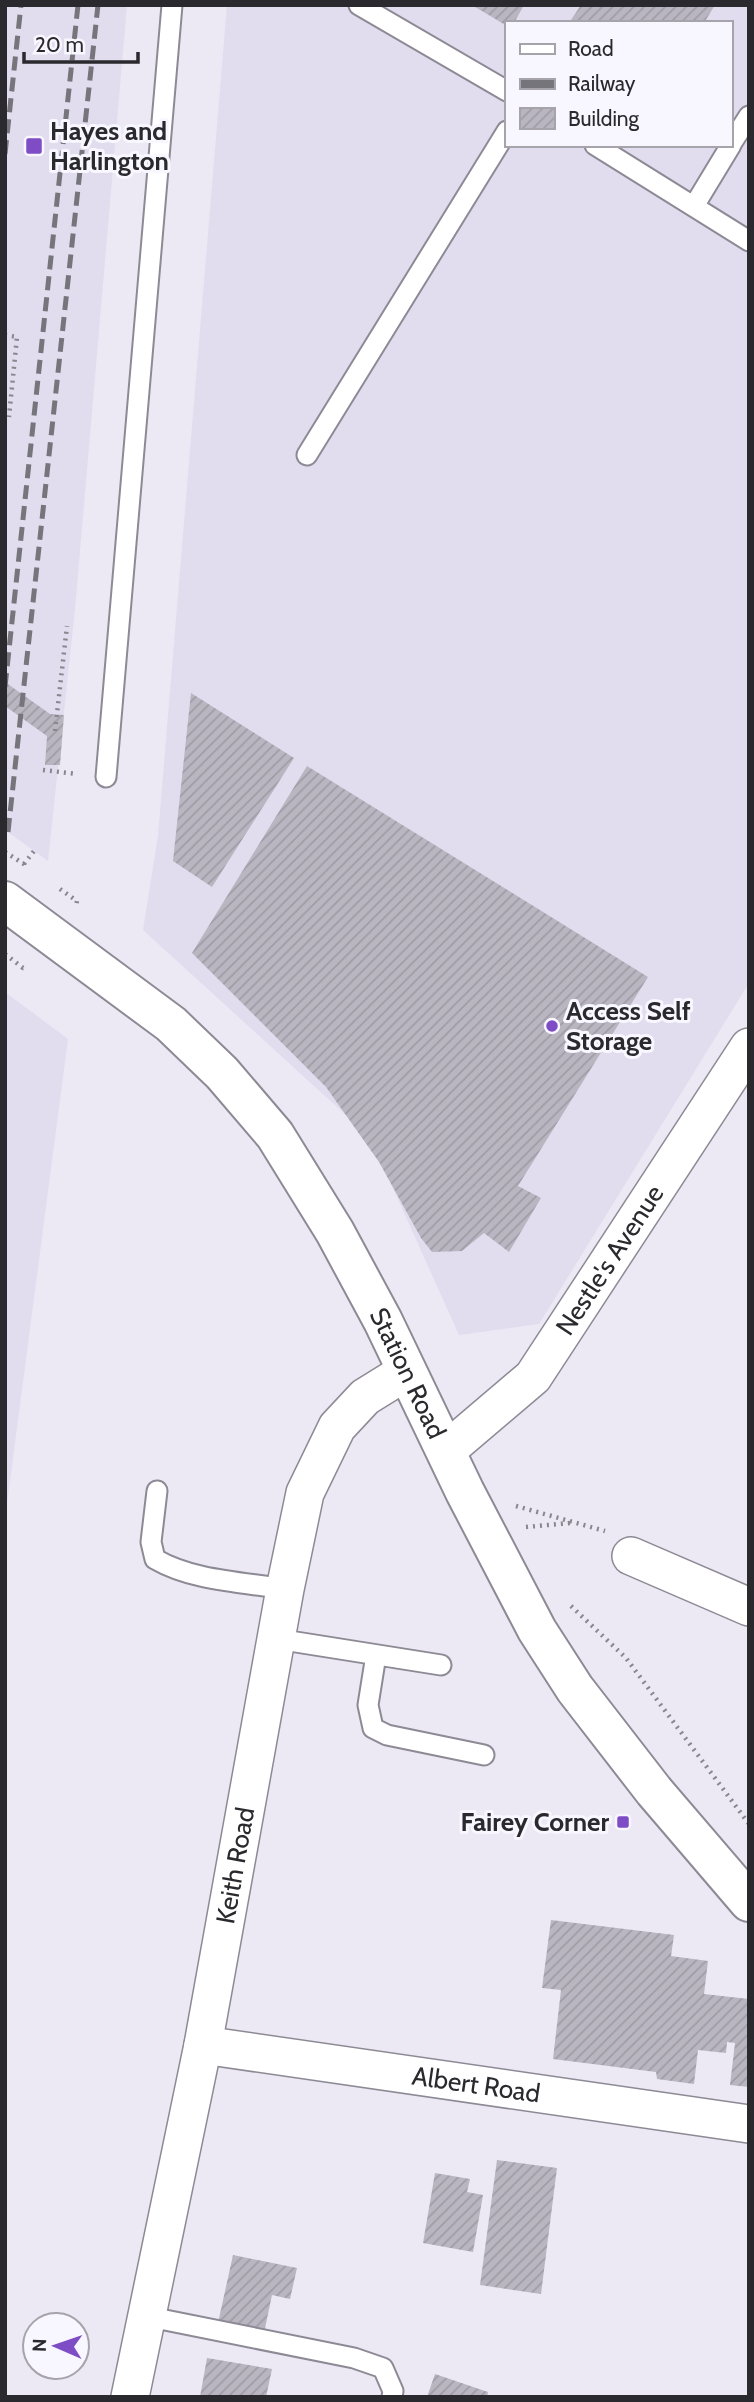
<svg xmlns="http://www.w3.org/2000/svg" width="754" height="2402" viewBox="0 0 754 2402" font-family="Cabin,sans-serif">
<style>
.built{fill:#e2dcef;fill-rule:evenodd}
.building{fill:url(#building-hatch)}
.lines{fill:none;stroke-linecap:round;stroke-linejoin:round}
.service-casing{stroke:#8d8a95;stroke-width:23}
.minor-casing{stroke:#8d8a95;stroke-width:40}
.tertiary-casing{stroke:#8d8a95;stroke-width:42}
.path{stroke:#89868e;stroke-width:4.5;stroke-dasharray:2 5;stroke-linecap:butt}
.service{stroke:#fff;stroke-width:19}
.minor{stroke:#fff;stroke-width:37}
.tertiary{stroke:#fff;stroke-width:38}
.rail{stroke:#77757c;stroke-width:5;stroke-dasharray:14 7;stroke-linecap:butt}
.poi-dot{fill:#7e4cc4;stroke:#f8f6fe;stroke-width:2.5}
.labels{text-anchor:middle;stroke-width:6;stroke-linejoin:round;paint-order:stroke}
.poi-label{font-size:26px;font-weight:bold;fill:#2a292d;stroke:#f8f6fe;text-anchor:start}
.street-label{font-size:26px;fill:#2a292d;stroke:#f8f6fe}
</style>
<defs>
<pattern id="building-hatch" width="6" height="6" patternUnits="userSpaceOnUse" patternTransform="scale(1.75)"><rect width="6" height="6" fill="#b9b6c1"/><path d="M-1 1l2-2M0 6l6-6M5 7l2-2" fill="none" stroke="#9f9ca6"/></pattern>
</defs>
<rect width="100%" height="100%" fill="#ece8f4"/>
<path class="built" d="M5,5H127L75,609L48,861L5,830Z
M227,5H749V983L539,1324L459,1335L370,1137L143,930L158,836ZM507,23H731V145H507Z
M5,992L68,1039L5,1519Z"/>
<path class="building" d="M472,5H524L514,23H507V26Z
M581,5H715L704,23H569Z
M5,682L50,714L64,715L60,765H45L47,736L5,706Z
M191,693L294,758L212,887L173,861Z
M307,766L648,977L518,1186L541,1198L509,1252L484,1233L462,1251L432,1252L421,1238L379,1162L326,1087L192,953Z
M551,1920L674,1935L671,1956L708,1961L704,1994L749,1999V2087L730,2085L735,2043L727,2042L726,2053L698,2050L694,2084L657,2079L656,2072L553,2059L561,1990L542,1988Z
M497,2160L557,2168L541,2294L480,2285Z
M435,2173L470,2179L467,2192L483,2195L473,2252L423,2243Z
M233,2255L297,2268L290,2299L272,2295L264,2333L218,2323Z
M207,2358L272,2369L266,2397H200Z
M435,2374L488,2392L487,2397H427Z"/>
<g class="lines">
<g class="service-casing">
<path id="service" d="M359,5L507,91
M731,144L749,116
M595,145L749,241
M694,206L731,145
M307,455L507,131
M106,777L172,5
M157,1491L151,1542L155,1559C193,1581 242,1582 285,1589
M277,1639L441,1665
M376,1655L368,1705L373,1728L387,1735L484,1755
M145,2316L354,2358L383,2368L393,2391L392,2397"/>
</g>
<g class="minor-casing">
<g id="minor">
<path id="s1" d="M446,1451L533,1377L749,1047"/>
<path d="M631,1556L749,1607"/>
<path id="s2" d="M203,2045L749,2124"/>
<path id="s3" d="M130,2397L203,2045L285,1589L305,1493L337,1427L365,1397L407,1371"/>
</g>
</g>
<g class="tertiary-casing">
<g id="tertiary">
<path id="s4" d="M5,901L171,1024L222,1073L275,1135L335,1232L383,1321L465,1492L537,1630L575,1689L654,1791L749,1902"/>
</g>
</g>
<path class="path" d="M5,335L17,337L9,417
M55,731L67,626
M43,770L77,774
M5,852L27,866
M24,864L34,851
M60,889L77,901L76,907
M5,954L23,968L28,967
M516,1506L605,1531
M526,1527L570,1523
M571,1606L626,1658L749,1824"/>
<use href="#service" class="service"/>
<use href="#minor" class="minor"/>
<use href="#tertiary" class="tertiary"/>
<path class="rail" d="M5,154L21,5
M5,687L78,5
M8,832L98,5"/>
</g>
<g class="poi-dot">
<rect x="25" y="137" width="18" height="18" rx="3.5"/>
<circle cx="552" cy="1026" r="7"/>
<rect x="616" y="1815" width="14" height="14" rx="3.5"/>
</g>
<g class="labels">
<g class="poi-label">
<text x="50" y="140">Hayes and<tspan x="50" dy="30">Harlington</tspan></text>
<text x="566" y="1020">Access Self<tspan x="566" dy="30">Storage</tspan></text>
<text x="609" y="1831" text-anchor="end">Fairey Corner</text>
</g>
<g class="street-label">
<text dy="9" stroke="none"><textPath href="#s1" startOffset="254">Nestle's Avenue</textPath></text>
<text dy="9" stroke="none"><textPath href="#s4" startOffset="632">Station Road</textPath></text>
<text dy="9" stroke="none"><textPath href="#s3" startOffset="542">Keith Road</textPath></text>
<text dy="9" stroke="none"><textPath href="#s2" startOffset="276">Albert Road</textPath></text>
</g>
</g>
<rect width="754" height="2402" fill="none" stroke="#2a292d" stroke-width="14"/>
<rect x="505" y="21" width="228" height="126" fill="#f8f6fe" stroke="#a6a4aa" stroke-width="2"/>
<rect x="520" y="44" width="35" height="10" fill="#ffffff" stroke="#a6a4aa" stroke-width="2"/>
<text x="568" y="56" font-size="21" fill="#2a292d">Road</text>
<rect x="520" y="79" width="35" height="10" fill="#77757c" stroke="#a6a4aa" stroke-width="2"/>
<text x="568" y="91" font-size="21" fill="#2a292d">Railway</text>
<rect x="520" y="108" width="35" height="21" fill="url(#building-hatch)" stroke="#a6a4aa" stroke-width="2"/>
<text x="568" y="126" font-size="21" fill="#2a292d">Building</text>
<g transform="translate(56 2346) rotate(272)"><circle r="33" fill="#f8f6fe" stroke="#a6a4aa" stroke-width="2"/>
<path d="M0-5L12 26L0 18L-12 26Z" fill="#7e4cc4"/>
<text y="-10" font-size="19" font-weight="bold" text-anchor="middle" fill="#2a292d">N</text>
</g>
<path d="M24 52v10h114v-10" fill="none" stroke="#2a292d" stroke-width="3.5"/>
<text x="35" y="52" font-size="21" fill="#2a292d" stroke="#f8f6fe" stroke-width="5" paint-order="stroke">20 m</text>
</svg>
